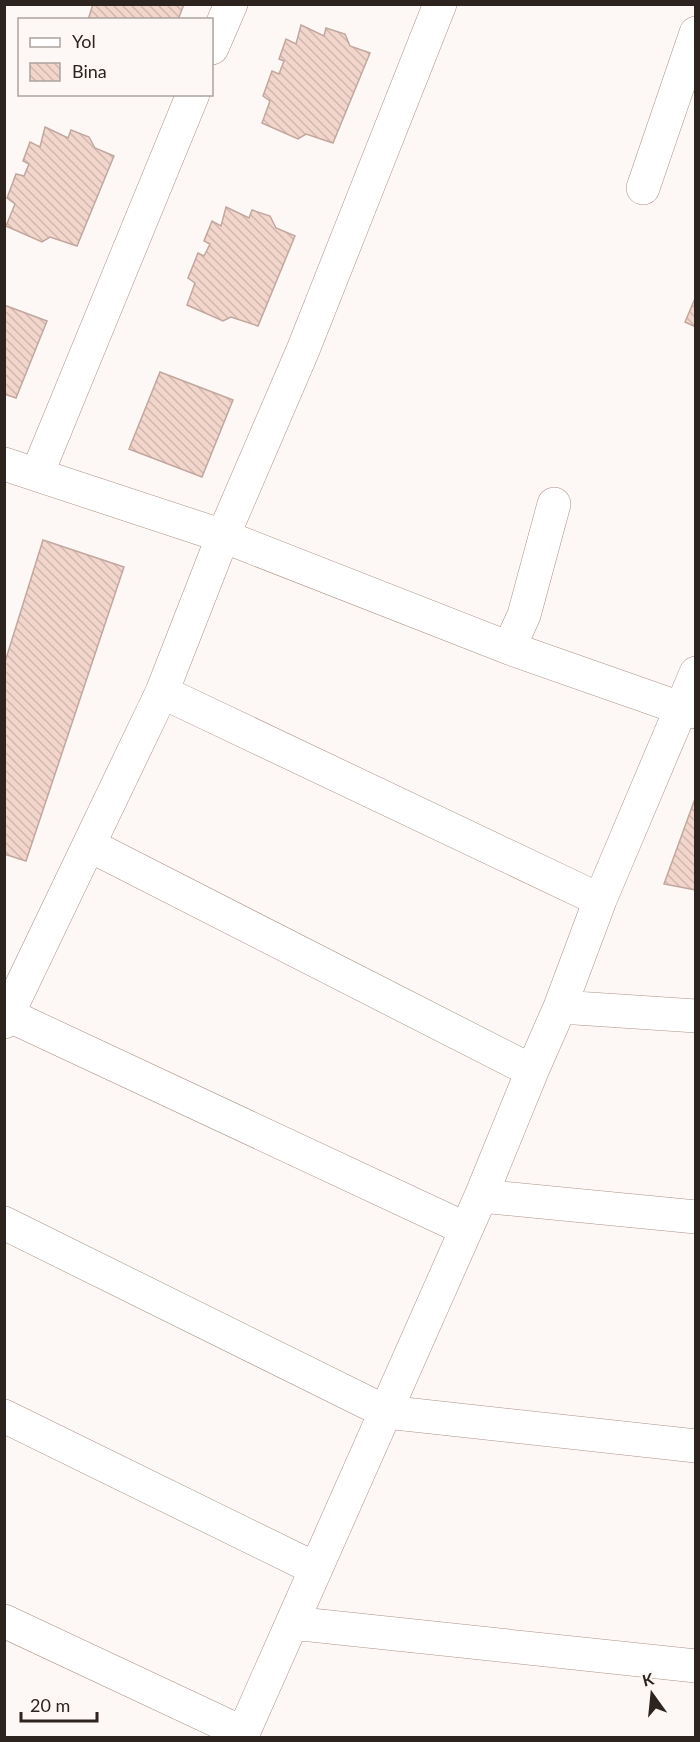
<svg xmlns="http://www.w3.org/2000/svg" width="700" height="1742" viewBox="0 0 700 1742" font-family="Lato,sans-serif">
<style>
.building{fill:url(#building-back-hatch);stroke:#c1a79e;stroke-width:1.5}
.lines{fill:none;stroke-linecap:round;stroke-linejoin:round}
.minor-casing{stroke:#ac9388;stroke-width:34}
.minor{stroke:#fff;stroke-width:33}
</style>
<defs>
<pattern id="building-back-hatch" width="6" height="6" patternUnits="userSpaceOnUse" patternTransform="scale(1.5)"><rect width="6" height="6" fill="#f2d6cc"/><path d="M-1 5l2 2M0 0l6 6M5-1l2 2" fill="none" stroke="#d0b7af"/></pattern>
</defs>
<rect width="100%" height="100%" fill="#fdf8f5"/>
<path class="building" d="M93,4L101,5L184,4L178,20H88Z
M301,25L324,36L326,28L345,34L350,46L370,53L333,143L306,134L298,139L262,123L270,101L263,96L272,71L279,74L284,61L279,59L286,39L296,44Z
M45,127L68,138L71,130L89,137L95,148L114,156L77,246L50,237L42,242L6,226L15,204L7,198L16,174L24,176L29,164L23,161L30,142L40,147Z
M226,207L249,218L252,210L270,216L276,228L295,236L258,326L231,317L223,321L187,305L195,283L188,278L198,253L204,256L210,244L204,241L212,221L221,226Z
M696,296V327L685,322Z
M4,305L47,321L16,398L4,394Z
M160,372L233,400L202,477L129,449Z
M43,540L124,567L26,861L4,854V665Z
M696,796V890L664,884Z"/>
<g class="lines">
<g class="minor-casing">
<path id="minor" d="M212,48L231,4
M643,188L696,33
M4,464L223,536L509,648L680,708L696,712
M37,474L193,94
M509,648L524,615L554,504
M162,692L600,900
M89,845L532,1071
M560,1007L696,1016
M8,1015L466,1229
M4,1022L162,692L223,536L303,350L440,4
M481,1196L696,1217
M4,1223L386,1412L696,1446
M4,1416L316,1569
M4,1621L243,1733
M292,1623L696,1666
M241,1738L481,1196L532,1071L560,1007L600,900L696,673"/>
</g>
<use href="#minor" class="minor"/>
</g>
<rect width="700" height="1742" fill="none" stroke="#2d231f" stroke-width="12"/>
<rect x="18" y="18" width="195" height="78" fill="#fdf8f5" stroke="#aaa39f" stroke-width="1.5"/>
<rect x="30" y="38" width="30" height="9" fill="#ffffff" stroke="#aaa39f" stroke-width="1.5"/>
<text x="72" y="48" font-size="18" fill="#2d231f">Yol</text>
<rect x="30" y="63" width="30" height="18" fill="url(#building-back-hatch)" stroke="#aaa39f" stroke-width="1.5"/>
<text x="72" y="78" font-size="18" fill="#2d231f">Bina</text>
<g transform="translate(652 1694) rotate(345)" stroke="#fdf8f5" stroke-width="4.5" paint-order="stroke">
<path d="M0-4.5L10 22L0 15L-10 22Z" fill="#2d231f"/>
<text y="-9" font-size="16" font-weight="bold" text-anchor="middle" fill="#2d231f">K</text>
</g>
<path d="M21 1712v9h76v-9" fill="none" stroke="#2d231f" stroke-width="3"/>
<text x="30" y="1712" font-size="18" fill="#2d231f" stroke="#fdf8f5" stroke-width="4.5" paint-order="stroke">20 m</text>
</svg>
